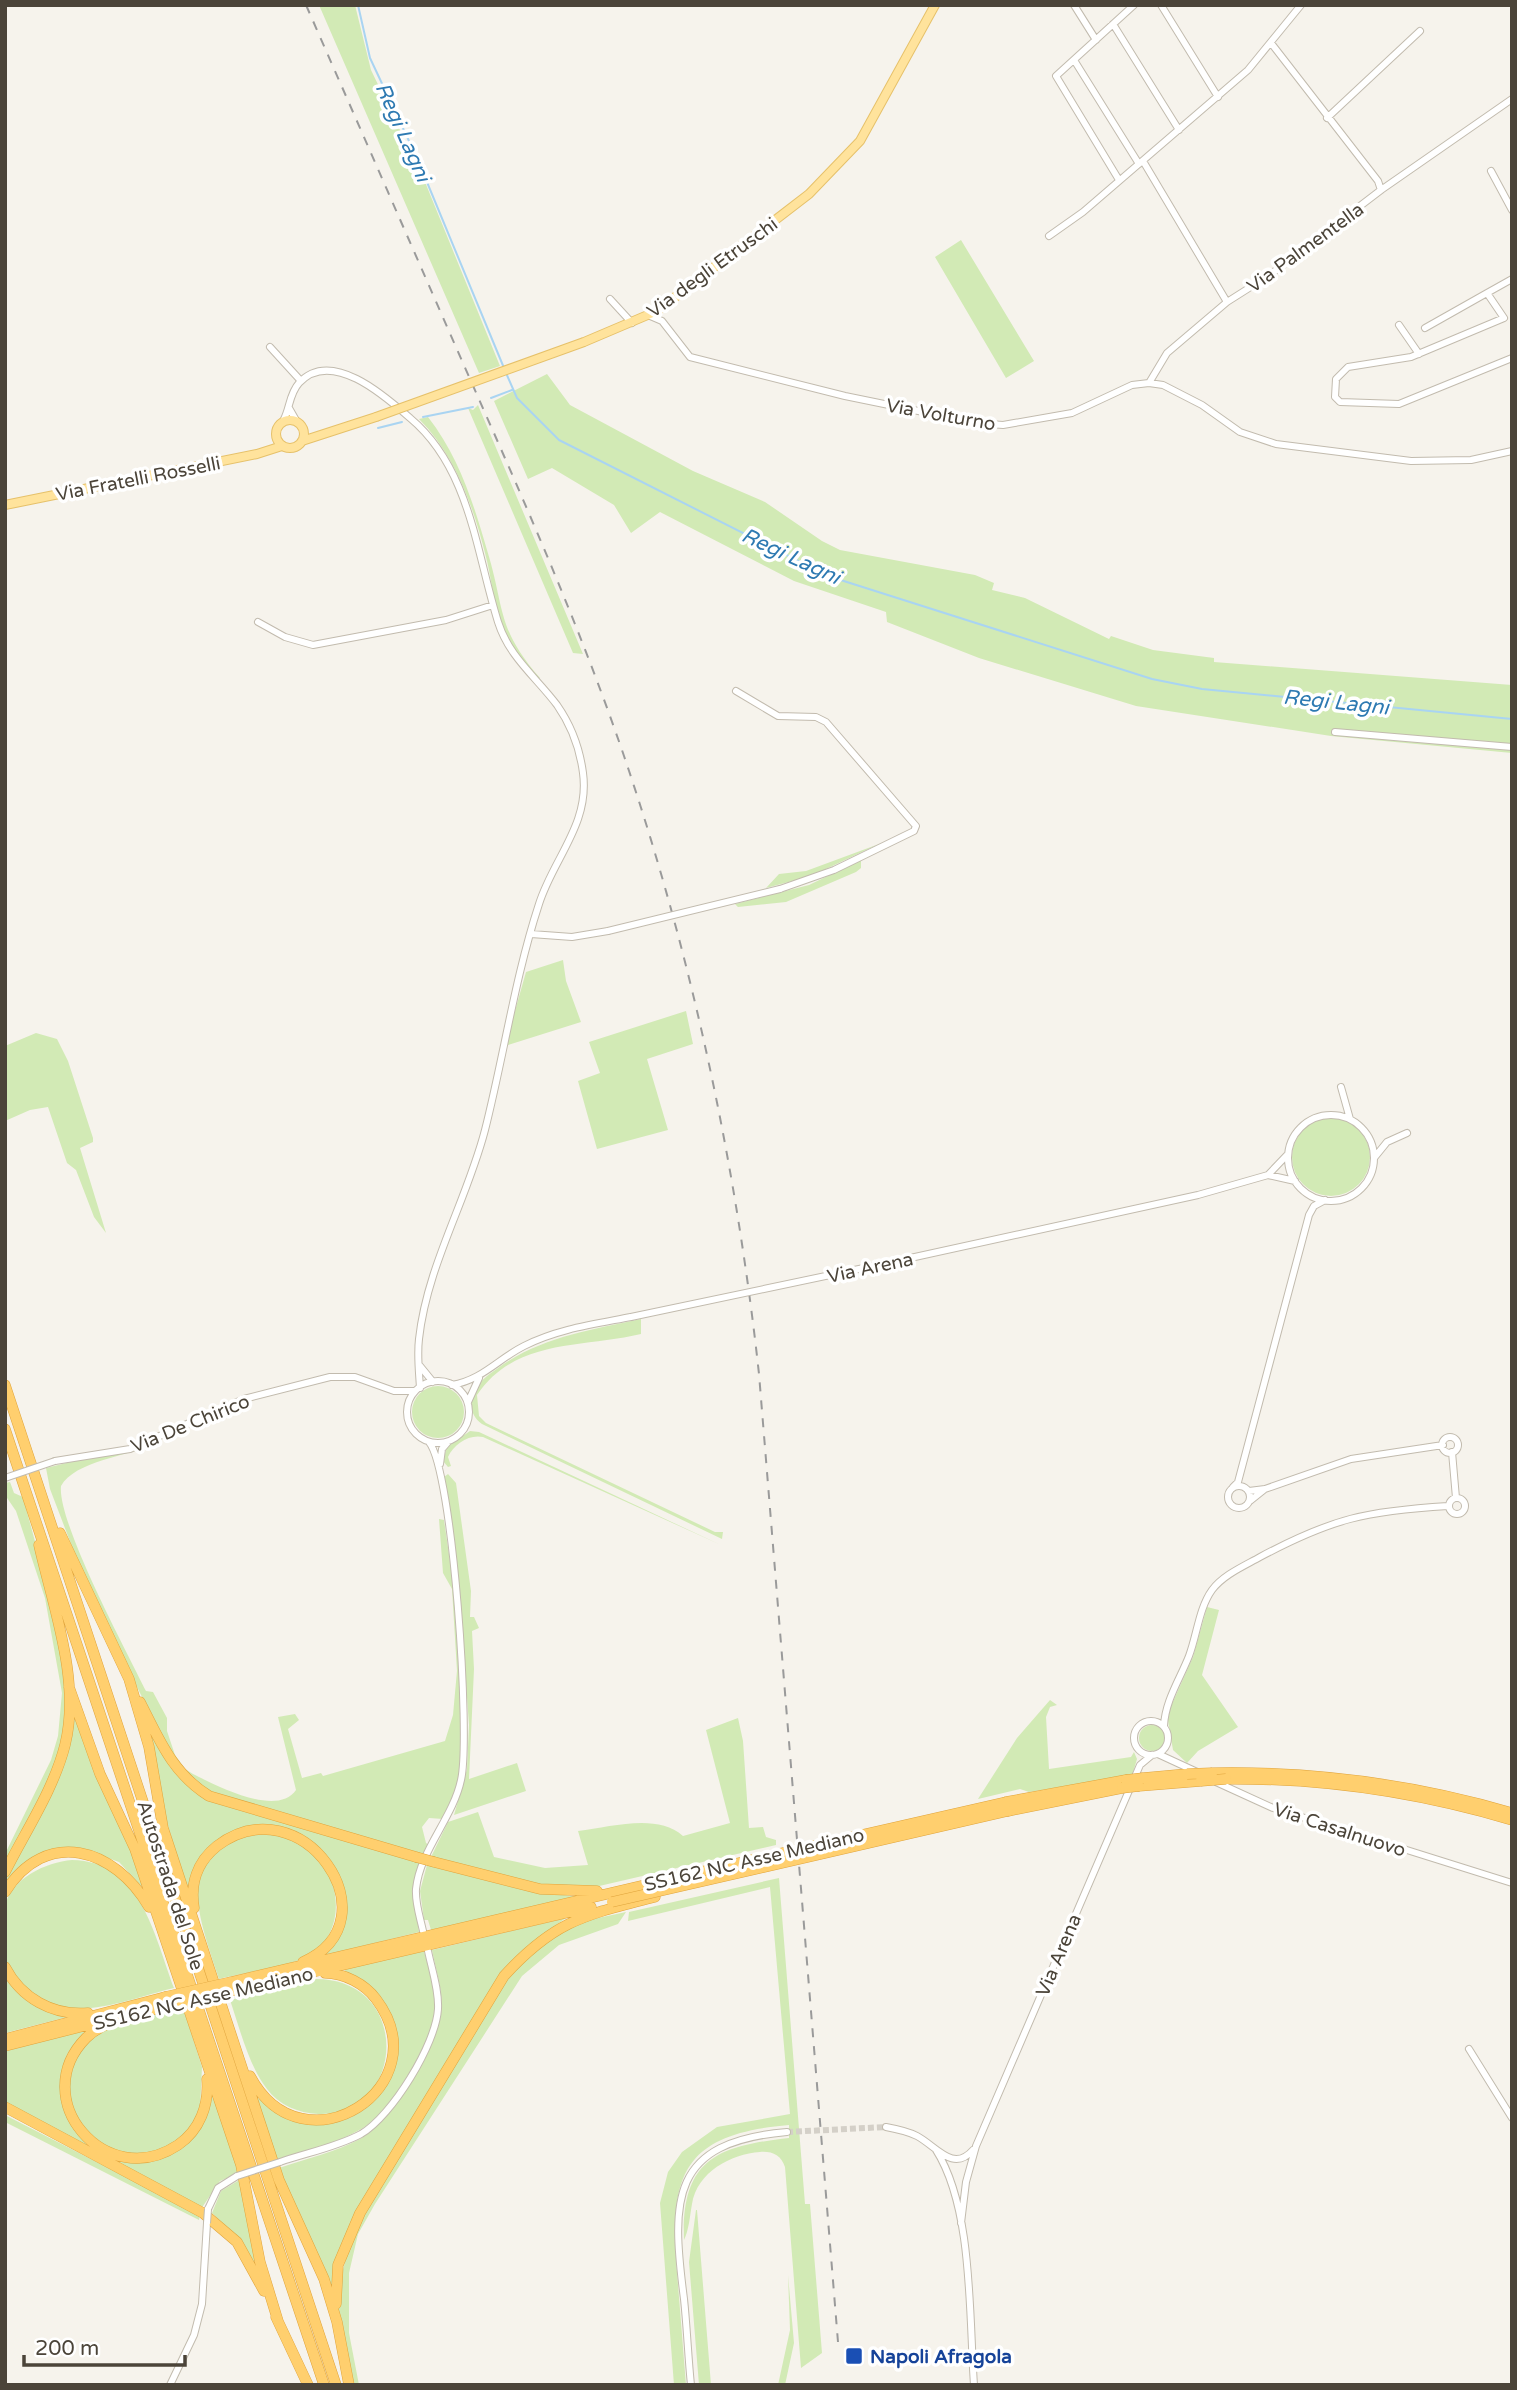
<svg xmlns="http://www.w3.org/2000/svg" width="1517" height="2390" viewBox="0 0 1517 2390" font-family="'Varela Round',sans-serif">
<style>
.green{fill:#d2eab5}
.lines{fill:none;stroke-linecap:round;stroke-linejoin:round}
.stream{stroke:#a9d4f2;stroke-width:2}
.minor-tunnel{stroke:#d4d0c8;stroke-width:6;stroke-dasharray:6 3;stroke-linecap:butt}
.minor-casing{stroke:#c2bbae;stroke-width:8}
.major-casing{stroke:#e6c16a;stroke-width:10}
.highway-casing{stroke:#e0a43c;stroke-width:11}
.minor{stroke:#fff;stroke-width:6}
.major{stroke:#ffe39c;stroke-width:8}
.highway{stroke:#ffcf6e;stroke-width:10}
.rail{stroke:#9a9a9a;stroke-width:2;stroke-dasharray:9 9;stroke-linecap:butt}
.minor-bridge-casing{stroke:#c2bbae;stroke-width:8;stroke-linecap:butt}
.major-bridge-casing{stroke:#e6c16a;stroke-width:10;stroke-linecap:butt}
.highway-bridge-casing{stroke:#e0a43c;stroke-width:11;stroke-linecap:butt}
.minor-bridge{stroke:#fff;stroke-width:6}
.major-bridge{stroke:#ffe39c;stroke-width:8}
.highway-bridge{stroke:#ffcf6e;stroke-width:10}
.transit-dot{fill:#1a4fb4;stroke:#fff;stroke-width:2.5}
.labels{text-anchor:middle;stroke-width:7;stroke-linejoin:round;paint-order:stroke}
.street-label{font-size:19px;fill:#4b4439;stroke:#fff}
.transit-label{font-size:19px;font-weight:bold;fill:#164399;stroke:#fff;text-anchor:start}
.water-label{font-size:21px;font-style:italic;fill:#2e7ab2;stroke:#fff}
</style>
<rect width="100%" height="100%" fill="#f6f3ec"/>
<path class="green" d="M319,5H355L371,70L425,182L500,366L479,373Z
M961,240L1034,361L1006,378L935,257Z
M547,374L570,405L693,471L765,502L822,541L840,550L975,575L994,583L992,590L1025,598L1109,639L1111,636L1153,650L1214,658V662L1512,685V753L1331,736L1136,706L979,658L887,622L886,612L794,581L660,512L631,533L614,505L552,468L528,479L494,401Z
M478,405L583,654L573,653L468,408L473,410Z
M428,417C459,457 473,502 487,550C505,608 496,628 540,678L538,680C525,664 513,650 504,631C493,607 492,578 485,553C473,505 454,454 419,419Z
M879,844L811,876L766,888L779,874L806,871Z
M861,860V868L856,872L786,902L738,907L735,904L809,885Z
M563,960L566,981L581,1022L505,1046L526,972Z
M686,1011L693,1044L647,1059L668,1130L597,1149L578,1081L600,1073L589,1042Z
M36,1033L57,1039L68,1061L93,1138V1142L80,1148L106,1233L94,1217L76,1170L67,1163L48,1107L30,1110L5,1121V1046Z
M1292 1157a39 39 0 1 1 78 0a39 39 0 1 1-78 0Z
M641,1319V1334C583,1348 515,1338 477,1395L479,1416L486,1423L715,1532H723L722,1539L482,1424C472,1417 470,1408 473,1396C476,1383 488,1375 498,1368C541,1337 590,1330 641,1319Z
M412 1412a26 26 0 1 1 52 0a26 26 0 1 1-52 0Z
M470,1431L479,1432L721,1545L483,1437C469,1434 454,1444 448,1457L451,1466L448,1467L443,1461L447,1447Z
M152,1442L153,1445C127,1456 75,1461 61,1486C57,1522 127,1652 146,1691L153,1692L167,1718V1731L175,1755L185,1769L193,1774C215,1785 277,1818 296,1790L278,1717L295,1714L299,1720L288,1729L302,1778L321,1773L323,1776L445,1741L453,1715L457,1671L452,1589L443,1573L439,1519L444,1520L456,1602L463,1750L458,1784L443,1819L429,1818L422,1827L426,1843L429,1845L424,1856L218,1797L186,1776L154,1721L89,1591L50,1489L46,1468Z
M448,1474L456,1483L471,1591L470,1617H474L479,1628L472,1631L474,1669L469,1779L517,1763L526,1791L454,1815L467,1769L469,1725L459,1586L444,1477Z
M10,1482L14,1493L23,1497C39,1559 76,1673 64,1734C55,1780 26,1825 5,1867V1854L51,1760L58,1736L62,1693L45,1598L16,1511L5,1495V1483Z
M1207,1607L1219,1610L1202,1675L1238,1727L1198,1751L1187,1763L1173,1750L1167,1715L1193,1657Z
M1050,1700L1057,1705L1050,1707L1046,1717L1049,1769L1131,1757L1134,1752L1137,1759L1132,1776L1029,1792L1020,1789L978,1799L1017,1738Z
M73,1715L126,1835L144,1889L119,1862L89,1851L54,1852L5,1889V1881C31,1830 71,1774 73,1715Z
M738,1718L743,1741L749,1828L763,1827L766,1837L776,1840V1845L595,1887L555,1888L431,1857L448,1822L478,1812L494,1857L545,1868L588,1865L578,1831C612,1827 657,1813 683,1836L730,1823L706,1730Z
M145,1721L170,1767L191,1788L420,1863L413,1887L419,1932L319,1957L340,1933L344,1918L331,1863L319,1849L308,1841L265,1828L216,1844L187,1889L163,1809Z
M1139 1738a13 13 0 1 1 26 0a13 13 0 1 1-26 0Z
M270,1833C286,1837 302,1841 314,1853C343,1881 345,1934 309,1956C290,1966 242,1973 219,1979C197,1912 168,1842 270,1833Z
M72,1860C141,1861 154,1935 174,1988C140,1996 97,2014 62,2007C43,2003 10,1983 5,1962C3,1954 5,1943 5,1935C5,1926 4,1916 5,1907C10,1879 46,1862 72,1860Z
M427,1865L524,1890L579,1897L431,1930L428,1920H424L420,1891Z
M779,1878L805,2204H810L822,2353L801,2368L785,2167C781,2155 772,2151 760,2152C731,2154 697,2172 692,2204C690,2215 689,2230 684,2240C681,2158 719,2146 789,2138V2125C683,2134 669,2174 677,2272C680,2310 683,2347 686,2385H674L660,2203L668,2172L682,2152L717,2127L790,2114L770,1887L628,1921L629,1912Z
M626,1912L618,1924L559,1945L522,1976L375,2204L358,2234L349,2273V2333L359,2385H352L337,2322L339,2285L352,2235L502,1983L544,1942L584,1921Z
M566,1918L542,1935L506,1970L483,2002L353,2218L336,2266L332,2296L279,2168C305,2159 336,2152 360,2139C390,2122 436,2049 441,2014C444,1993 436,1971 432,1950Z
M424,1951C429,1970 436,1991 435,2010C433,2041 390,2112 363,2128C336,2144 305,2151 276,2160L255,2096L280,2114L317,2124L350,2118L365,2109L382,2092L389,2078L395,2027L387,2007L376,1993L345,1975V1969Z
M5,1974L13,1987L71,2016L5,2033Z
M316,1979C413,1979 406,2118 318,2114C298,2113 279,2105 267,2089C248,2064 240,2029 230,2000Z
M183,2007L202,2067L200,2111L184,2137L151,2155L113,2152L78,2124L68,2088L75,2059L94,2035L122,2022Z
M90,2029C83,2037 74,2044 70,2054C52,2096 69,2148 117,2159C133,2163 160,2154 176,2151L213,2095L239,2173L220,2181L201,2209L5,2106V2051Z
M5,2115L200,2215L199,2220L5,2122Z
M241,2179L257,2261L254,2262L239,2239L212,2213L221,2191Z
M696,2210H697L711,2385H699L689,2262Z
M788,2275L794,2343L785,2385H778L790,2330Z"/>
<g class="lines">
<path class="stream" d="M358,5L370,58L417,158L504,368
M506,373L517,398L559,440L828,576L1152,679L1202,689L1512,719
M491,398L512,390
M423,417L473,407
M378,428L402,422"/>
<path class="minor-tunnel" d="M787,2132L886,2127"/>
<g class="minor-casing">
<path id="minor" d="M1074,5L1096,40
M1161,5L1218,97
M1113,24L1179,130
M1271,43L1378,181L1381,190
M1074,60L1139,164
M1327,118L1420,31
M1143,161L1227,302
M1491,171L1512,210
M1119,180L1056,76L1134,5
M1049,236L1083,212L1248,70L1301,5
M1512,279L1487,293L1504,318L1411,357L1348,367L1336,379L1335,397L1340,402L1399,404L1512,358
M610,299L632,323
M648,315L662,321L690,357L845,396L977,423L1003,425L1072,413L1132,385L1149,383L1163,385L1202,405L1240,432L1276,444L1411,461L1471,460L1512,451
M1399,325L1419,354
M1425,328L1487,293
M270,347L301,381
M1149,383L1167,353L1227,302L1271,274L1381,190L1512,99
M289,408L297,422
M283,421C290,409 289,394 299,383C331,348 385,396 410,418C470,468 476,552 498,622C509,657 536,677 557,705C571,725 580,750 583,773C590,824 553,859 539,904C515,977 504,1055 485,1130C467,1200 427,1266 419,1339C417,1355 419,1371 420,1388
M258,622L285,637L313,645L446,620L493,605
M736,691L778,716L816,717L826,722L916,826L914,831L834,870L780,889
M1335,732L1512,747
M531,934L572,937L608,931
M1341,1087L1350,1119
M1288 1158a43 43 0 1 1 86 0a43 43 0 1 1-86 0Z
M1374,1158L1387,1142L1407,1133
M1268,1175L1295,1181
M892,1262L1198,1195L1268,1175L1288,1154
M420,1366L433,1382
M407 1412a31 31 0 1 1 62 0a31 31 0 1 1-62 0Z
M452,1385C482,1380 498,1359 524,1346C557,1329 595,1324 631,1317
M468,1402L479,1378
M1442 1445a8 8 0 1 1 16 0a8 8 0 1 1-16 0Z
M1452,1452L1456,1498
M55,1461L130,1449L244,1399L330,1377H355L394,1391H415
M440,1464L442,1449L448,1442
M1228 1497a11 11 0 1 1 22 0a11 11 0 1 1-22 0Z
M1233,1487L1238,1482L1309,1215L1314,1206L1325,1200
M1265,1489L1351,1459L1443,1445
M1249,1491L1265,1489L1250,1501
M1449 1506a8 8 0 1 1 16 0a8 8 0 1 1-16 0Z
M1134 1738a17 17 0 1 1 34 0a17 17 0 1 1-34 0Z
M1164,1726C1165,1701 1180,1679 1189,1656C1197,1635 1199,1608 1212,1590C1223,1575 1244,1566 1260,1557C1333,1518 1367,1511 1448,1506
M1158,1754L1197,1772
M1216,1782L1273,1808L1512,1883
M423,1931C420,1917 415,1903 416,1889C420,1850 453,1818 461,1780C471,1737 453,1471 429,1442
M1469,2049L1512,2118
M886,2127C897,2129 907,2131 917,2136C936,2146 953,2173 973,2150
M936,2150C973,2208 969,2315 974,2385
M280,2162C306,2153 337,2147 361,2134C392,2116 436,2044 438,2009C439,1990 432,1970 428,1951
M208,2209L218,2188L237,2176
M961,2223L966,2182L976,2146L1140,1765L1152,1755
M170,2385L194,2335L202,2304L207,2223
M691,2385C688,2356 687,2327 684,2299C671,2199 670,2142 787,2132"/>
</g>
<g class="major-casing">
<path id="major" d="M584,342L657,311L809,194L860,141L935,5
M276 434a14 14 0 1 1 28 0a14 14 0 1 1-28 0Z
M302,441L376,417
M5,505L257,454L282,446"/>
</g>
<g class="highway-casing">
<path id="highway" d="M5,1385L336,2385
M5,1429L324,2385
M60,1533L129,1679L149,1747L163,1828L279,2180L324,2279L337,2322L349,2385
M69,1687L100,1774L135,1849L241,2165L260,2262L278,2321
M140,1702C159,1739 172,1773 209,1796L416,1857
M1212,1773C1315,1771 1413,1784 1512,1813
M1143,1778L1187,1774
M1226,1779C1323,1778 1418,1792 1512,1820
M1139,1786L1201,1781
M1006,1802L1126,1780
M1008,1811L1122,1788
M434,1862L540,1889L597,1891
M5,1872C25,1832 54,1789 65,1745C81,1681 53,1607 39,1545
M5,1892C46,1827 115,1848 149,1907
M194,1908C190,1884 197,1862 217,1846C301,1782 398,1920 303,1962
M5,1967C21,1998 53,2016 88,2013
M231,1982L769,1856
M235,1990L591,1907
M139,2013C120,2020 100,2024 86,2038C26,2099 106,2193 178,2145C200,2130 209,2105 207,2079
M132,2014L169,2006
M5,2039L165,1997
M5,2046L107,2020
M250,2076C303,2176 442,2086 376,1999C365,1984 344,1973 325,1973
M5,2107L203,2213L237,2242L264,2291
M336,2304L338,2265L360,2213L504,1976C555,1920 585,1915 655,1897
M276,2317L308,2385"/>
</g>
<use href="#minor" class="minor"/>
<use href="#major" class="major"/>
<use href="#highway" class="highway"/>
<path class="rail" d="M306,5C361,130 415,254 470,379C525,503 580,627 624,756C692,956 736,1164 759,1374L838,2342
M845,2384V2385"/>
<g class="minor-bridge-casing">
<path id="minor-bridge" d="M608,931L780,889
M631,1317L892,1262
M5,1478L55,1461
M237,2176L280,2162
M207,2223L208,2209"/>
</g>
<g class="major-bridge-casing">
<path id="major-bridge" d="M376,417L584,342"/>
</g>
<g class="highway-bridge-casing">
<path id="highway-bridge" d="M1187,1774L1212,1773
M1126,1780L1143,1778
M1201,1781L1226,1779
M1122,1788L1139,1786
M769,1856L1006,1802
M416,1857L434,1862
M612,1902L1008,1811
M165,1997L231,1982
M169,2006L235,1990"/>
</g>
<use href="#minor-bridge" class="minor-bridge"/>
<use href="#major-bridge" class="major-bridge"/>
<use href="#highway-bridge" class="highway-bridge"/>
</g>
<rect class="transit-dot" x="845" y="2347" width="18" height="18" rx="3.5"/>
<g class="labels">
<g class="street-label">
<text transform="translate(1305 247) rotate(-36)" y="7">Via Palmentella</text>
<text transform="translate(712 267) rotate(-36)" y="7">Via degli Etruschi</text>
<text transform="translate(941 414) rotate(10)" y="7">Via Volturno</text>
<text transform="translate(138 478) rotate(-11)" y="7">Via Fratelli Rosselli</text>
<text transform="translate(870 1267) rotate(-12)" y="7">Via Arena</text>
<text transform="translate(190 1423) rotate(-22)" y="7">Via De Chirico</text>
<text transform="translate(1340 1829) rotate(18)" y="7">Via Casalnuovo</text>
<text transform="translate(754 1859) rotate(-13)" y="7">SS162 NC Asse Mediano</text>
<text transform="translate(171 1885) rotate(72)" y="7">Autostrada del Sole</text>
<text transform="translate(1058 1955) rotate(-67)" y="7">Via Arena</text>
<text transform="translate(203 1998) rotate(-13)" y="7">SS162 NC Asse Mediano</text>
</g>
<g class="transit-label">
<text x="870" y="2363">Napoli Afragola</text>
</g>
<g class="water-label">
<text transform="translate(403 132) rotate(66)" y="7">Regi Lagni</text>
<text transform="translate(791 556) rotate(25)" y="7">Regi Lagni</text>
<text transform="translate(1336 702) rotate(6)" y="7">Regi Lagni</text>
</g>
</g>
<rect width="1517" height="2390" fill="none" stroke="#4b4439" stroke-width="14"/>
<path d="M24 2355v10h161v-10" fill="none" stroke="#4b4439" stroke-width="3.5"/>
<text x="35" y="2355" font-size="21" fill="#4b4439" stroke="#ffffff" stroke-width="5" paint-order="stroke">200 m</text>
</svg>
